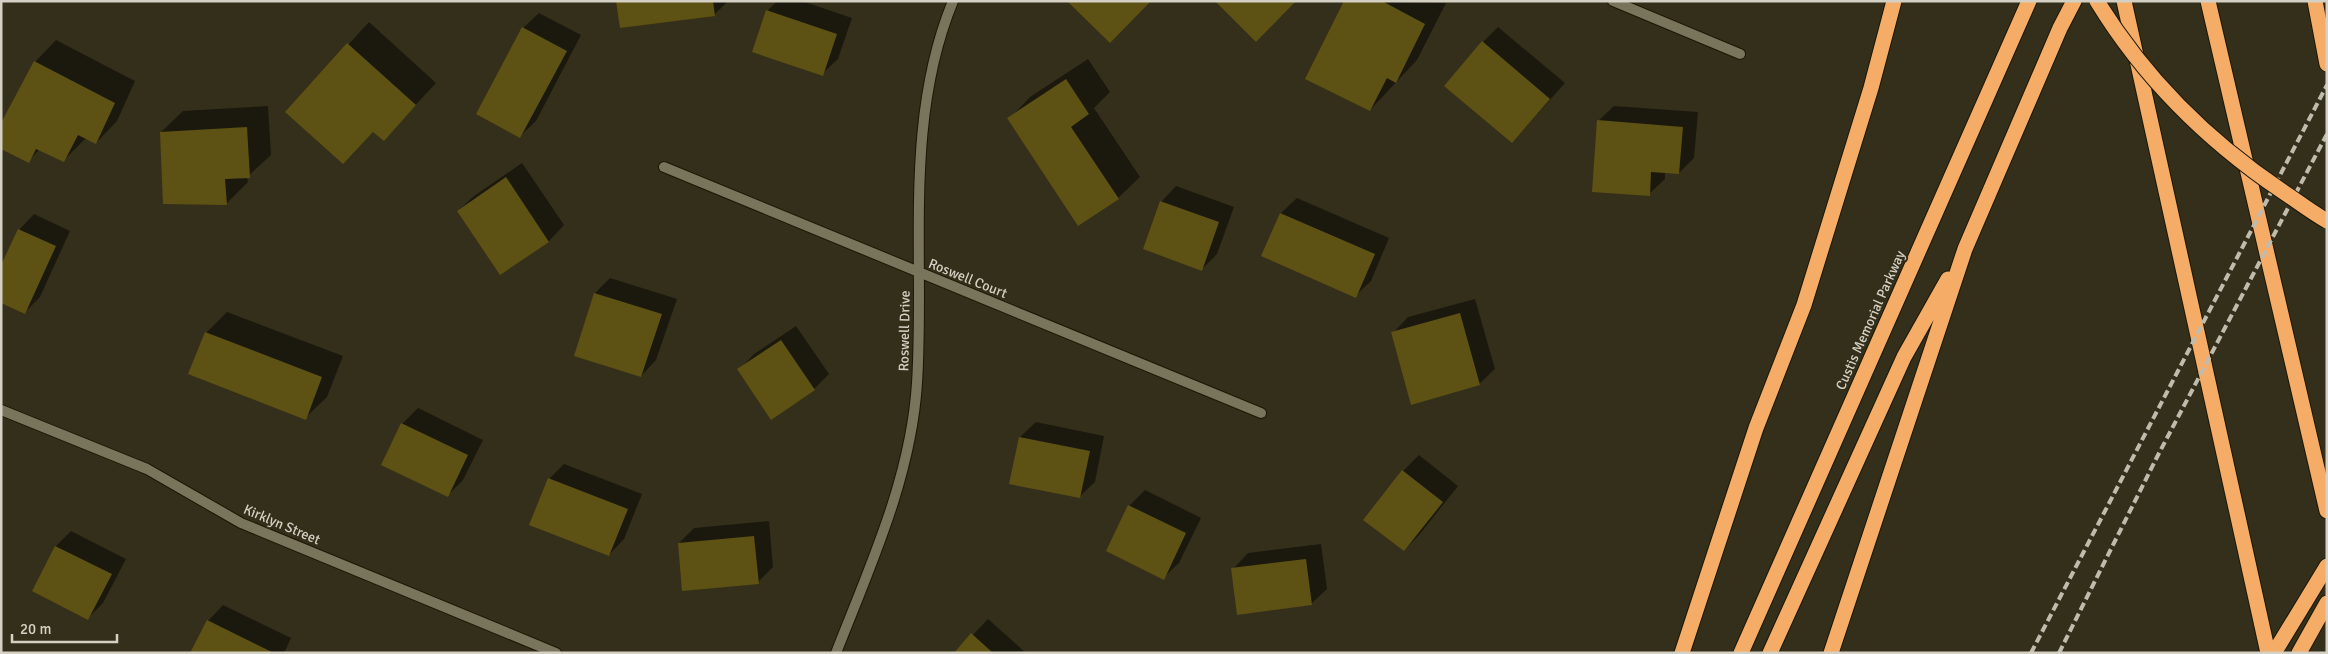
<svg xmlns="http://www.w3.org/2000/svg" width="2328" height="654" viewBox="0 0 2328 654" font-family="Signika,sans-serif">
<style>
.shadow{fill:#0007}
.building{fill:#5e5114}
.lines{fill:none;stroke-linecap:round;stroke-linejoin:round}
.minor-casing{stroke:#1c1703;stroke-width:12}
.motorway-casing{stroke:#1c1703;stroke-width:17}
.minor{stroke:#79745c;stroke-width:10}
.motorway{stroke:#f4ac67;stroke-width:15}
.rail{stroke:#bfbcad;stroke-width:4;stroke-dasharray:8 4;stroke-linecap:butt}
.motorway-bridge-casing{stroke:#1c1703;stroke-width:17;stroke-linecap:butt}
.motorway-bridge{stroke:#f4ac67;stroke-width:15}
.labels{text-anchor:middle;stroke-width:4;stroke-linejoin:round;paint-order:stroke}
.street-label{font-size:14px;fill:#d4d1c4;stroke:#342f1a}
</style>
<rect width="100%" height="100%" fill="#342f1a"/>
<path class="shadow" d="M618,1H728L714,15Z
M777,1H802L852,18L838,59L822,74L753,51L768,10Z
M1346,1L1446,3L1417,60L1370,110Z
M539,13L581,35L536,121L520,136L523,28Z
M369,22L436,83L384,139L374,131L343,162L287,112Z
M1498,27L1565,83L1512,142L1483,42Z
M56,40L135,81L117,121L96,143L86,138L63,161L40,149L28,161L1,126L35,62Z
M1088,59L1110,92L1094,108L1140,177L1118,198L1009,119L1030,97Z
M268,106L271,155L247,177L248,182L226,204L161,132L183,111Z
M1614,106L1698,112L1694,158L1679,173L1665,172V179L1649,194L1598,121Z
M522,163L564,225L549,241L500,273L458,211L474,196Z
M1176,186L1234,207L1217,254L1202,269L1161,202Z
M1297,198L1389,238L1371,281L1355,296L1263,256L1281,213Z
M34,214L70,231L40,297L25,312L19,230Z
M610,278L677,299L656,360L641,376L595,293Z
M1475,299L1495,369L1479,384L1393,333L1408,317Z
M227,312L343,356L327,397L305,418L206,333Z
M796,326L829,374L814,389L739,370L754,354Z
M418,408L483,440L463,480L447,496L402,424Z
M1036,422L1104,436L1095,482L1079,497L1011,483L1020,437Z
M1419,455L1458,486L1420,534L1404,550L1365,519L1403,471Z
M564,464L642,494L624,539L609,555L549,479Z
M1145,490L1201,518L1179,563L1163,578L1129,506Z
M769,521L773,567L758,582L679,543L694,528Z
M71,531L126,559L103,603L88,618L33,590L56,546Z
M1321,544L1327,589L1311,604L1233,569L1248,553Z
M223,605L291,638L284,653H192L208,621Z
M988,619L1026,653H956Z"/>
<path class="building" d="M616,1H713L715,16L620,28Z
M1067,1H1151L1110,43Z
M1215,1H1296L1256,42Z
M1344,1H1382L1425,24L1396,83L1387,78L1370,111L1305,79Z
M766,10L837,34L823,76L752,52Z
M522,27L567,51L520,138L476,114Z
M1482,41L1550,99L1512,143L1444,86Z
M347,43L416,105L384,141L373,132L343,164L285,112Z
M34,61L115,103L96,144L78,135L64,162L36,149L29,163L1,149V123Z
M1066,79L1089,114L1071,127L1119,199L1078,226L1007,118Z
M1597,120L1683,127L1679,174L1651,172L1650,196L1592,192Z
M247,127L250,178L225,179L227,205L163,204L160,132Z
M506,177L549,242L500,275L457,211Z
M1160,201L1219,222L1202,271L1143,249Z
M1280,213L1375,254L1356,298L1261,256Z
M18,229L56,246L25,314L1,303V265Z
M594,293L662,314L641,377L574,356Z
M1460,313L1480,385L1411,405L1391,332Z
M205,332L322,377L306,420L188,374Z
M781,340L815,390L771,420L737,369Z
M401,423L468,455L448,497L381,465Z
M1019,437L1090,451L1080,498L1009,484Z
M1402,470L1443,502L1404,551L1363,520Z
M548,478L628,509L609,556L529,525Z
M1128,505L1186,533L1164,580L1106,551Z
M754,536L759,584L682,591L678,543Z
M55,546L112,574L88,620L32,591Z
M1306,559L1312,605L1237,615L1231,568Z
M207,620L274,653H190Z
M971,633L993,653H954Z"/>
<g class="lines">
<g class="minor-casing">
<path id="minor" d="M1613,1L1740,54
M664,167L1261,413
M1,410L147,469L241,523L556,653
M836,653C870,566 911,478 917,383C925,256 903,122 953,1"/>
</g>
<g class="motorway-casing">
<path id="motorway" d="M2124,1L2268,653
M2208,1L2327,511
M2315,1L2327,64
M1682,653L1756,428L1804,305L1871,88L1894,1
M1741,653L2029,1
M1770,653L1904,357L1948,279
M1831,653L1965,249L2060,28L2074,1
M2274,653L2327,566
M2299,653L2327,603"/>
</g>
<use href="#minor" class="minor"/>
<use href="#motorway" class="motorway"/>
<path class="rail" d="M2031,653L2327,85
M2059,653L2157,457L2327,134"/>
<g class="motorway-bridge-casing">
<path id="motorway-bridge" d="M2097,1C2144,78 2208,141 2282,191C2297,201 2311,212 2327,221"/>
</g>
<use href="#motorway-bridge" class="motorway-bridge"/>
</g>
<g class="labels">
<g class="street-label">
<text transform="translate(968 278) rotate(22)" y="5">Roswell Court</text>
<text transform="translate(1870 320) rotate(-66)" y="5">Custis Memorial Parkway</text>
<text transform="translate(904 331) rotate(-89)" y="5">Roswell Drive</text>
<text transform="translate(282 524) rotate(23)" y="5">Kirklyn Street</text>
</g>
</g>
<rect width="2328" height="654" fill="none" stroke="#d4d1c4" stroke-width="5"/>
<path d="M12 634v8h105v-8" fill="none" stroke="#d4d1c4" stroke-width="2.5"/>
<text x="20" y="634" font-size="15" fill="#d4d1c4" stroke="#342f1a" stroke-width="4" paint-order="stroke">20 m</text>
</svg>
